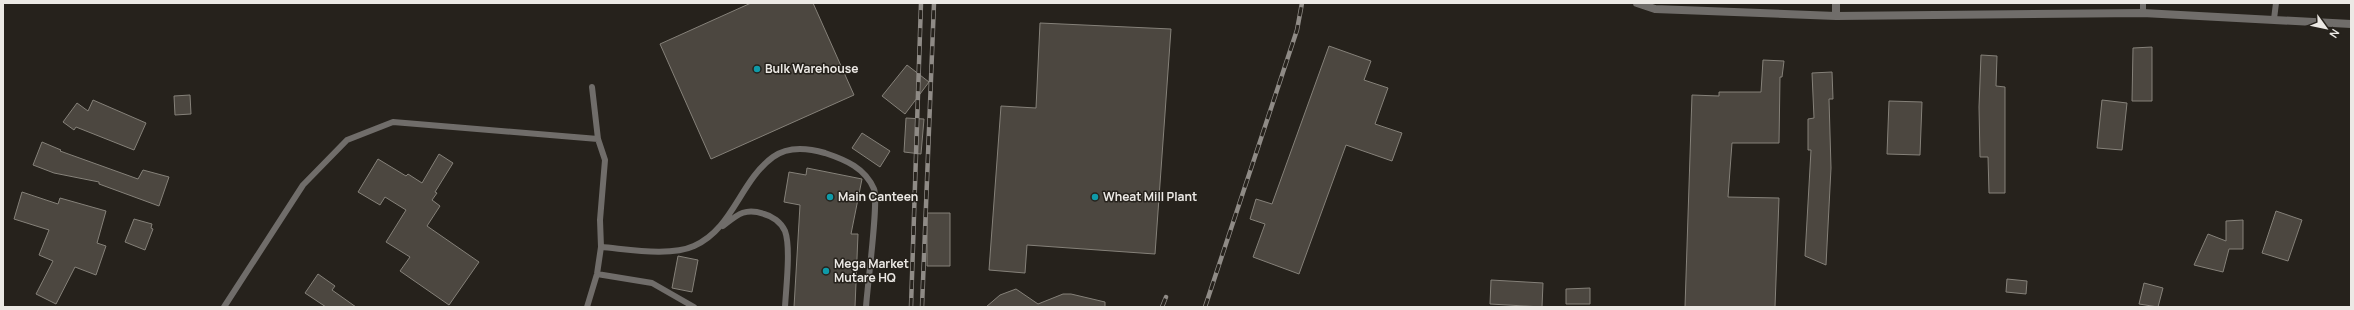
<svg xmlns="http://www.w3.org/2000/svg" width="2354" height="310" viewBox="0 0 2354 310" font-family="Manrope,sans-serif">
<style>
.building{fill:#4c4740;stroke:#858179}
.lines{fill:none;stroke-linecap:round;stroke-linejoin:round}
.service{stroke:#706d6a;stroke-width:6}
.minor{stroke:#706d6a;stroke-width:8}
.rail-casing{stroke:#8f8b86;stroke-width:4.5}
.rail{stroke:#26221c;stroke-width:3;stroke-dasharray:9;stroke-linecap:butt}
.culture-dot{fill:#0f9aa8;stroke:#26221c;stroke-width:1.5}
.labels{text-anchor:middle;stroke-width:3;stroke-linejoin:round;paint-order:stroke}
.poi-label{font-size:12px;font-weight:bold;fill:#ece9e5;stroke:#26221c;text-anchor:start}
</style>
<rect width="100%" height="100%" fill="#26221c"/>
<path class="building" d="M751,3H813L854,95L711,159L660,44Z
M1040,23L1171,29L1155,254L1027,245L1025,273L989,270L1001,106L1036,108Z
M1329,46L1371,61L1364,80L1388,88L1375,124L1402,133L1392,161L1346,145L1299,274L1253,257L1265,224L1250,219L1256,199L1272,204Z
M2152,47V101H2132L2133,48Z
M1981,55L1997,56L1996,86L2005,87V193H1989L1988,157H1980L1979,107Z
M1763,60L1784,61L1782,77H1780L1779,143H1732L1728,197L1779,198L1775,307H1685L1692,95L1719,96V92H1761Z
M907,65L929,82L905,114L882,96Z
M1832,72L1833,99H1829L1831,168L1826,265L1805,256L1811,150H1808V119L1814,118L1812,73Z
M190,95L191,114L175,115L174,96Z
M93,100L146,123L134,150L76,127L74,130L63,122L77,103L88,111Z
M2102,100L2127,103L2122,150L2097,148Z
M1889,101L1922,102L1920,155L1887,154Z
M906,118L924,119L921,154L904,152Z
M862,133L890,151L880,167L852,148Z
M42,142L61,150L60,151L138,179L143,170L169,177L159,206L99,184V182L54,173L33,165Z
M439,154L453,163L435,192L437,193L432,200L440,206L427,226L479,262L449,305L400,271L410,257L386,242L406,210L385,197L380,205L358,192L378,159L406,176L408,174L422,183Z
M807,168L862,179L851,234H858L855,307H794L800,205L784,202L789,172L806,175Z
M22,192L58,204L60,198L106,211L97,243L106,246L96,275L75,267L56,304L36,294L53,261L39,255L49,230L14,219Z
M2276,211L2302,220L2288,261L2262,253Z
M927,213H950V266H927Z
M134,219L152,224L151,228L153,229L145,250L125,242Z
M2243,220V249H2229L2223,272L2194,265L2208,234L2226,241V221Z
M678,256L698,260L692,292L672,288Z
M318,274L335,286L332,290L356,307H326L305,293Z
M2007,279L2027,281L2026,294L2006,292Z
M1491,280L1543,283L1542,307L1490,304Z
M2144,283L2163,288L2158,307L2139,304Z
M1590,288V304H1566V289Z
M1016,289L1038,304L1063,294H1071L1105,302V307H986L1000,295Z"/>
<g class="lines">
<path class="service" d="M2143,13V3
M2274,19L2276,3
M723,226C737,215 745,207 764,214C772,216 781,222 785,231C791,247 786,288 785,307
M601,247C627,249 670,257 694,246C733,229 740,181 773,157C788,146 808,148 825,153C846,160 865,168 874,189C879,200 867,289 866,307
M597,274L652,283L694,307
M224,307L303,185L347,140L393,122L598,139
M587,307L597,274L601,247L600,220L605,160L598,139L592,87"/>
<path class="minor" d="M1637,3L1655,9L1836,16L2143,13L2351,24
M1836,16V3"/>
<g class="rail-casing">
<path id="rail" d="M911,307L921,3
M922,307L934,3
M1162,307L1166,297
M1205,307L1297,30L1302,3"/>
</g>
<use href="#rail" class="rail"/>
</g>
<g class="culture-dot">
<circle cx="757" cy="69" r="4"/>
<circle cx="830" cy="197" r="4"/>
<circle cx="1095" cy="197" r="4"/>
<circle cx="826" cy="271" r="4"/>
</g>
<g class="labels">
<g class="poi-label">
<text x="765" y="73">Bulk Warehouse</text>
<text x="838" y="201">Main Canteen</text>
<text x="1103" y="201">Wheat Mill Plant</text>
<text x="834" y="268">Mega Market<tspan x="834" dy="14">Mutare HQ</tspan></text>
</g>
</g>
<rect width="2354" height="310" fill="none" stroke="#ece9e5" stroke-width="8"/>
<g transform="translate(2326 28) rotate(123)" stroke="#26221c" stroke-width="3" paint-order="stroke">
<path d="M0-3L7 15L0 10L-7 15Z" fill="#ece9e5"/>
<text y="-6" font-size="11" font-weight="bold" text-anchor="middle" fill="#ece9e5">N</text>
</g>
</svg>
